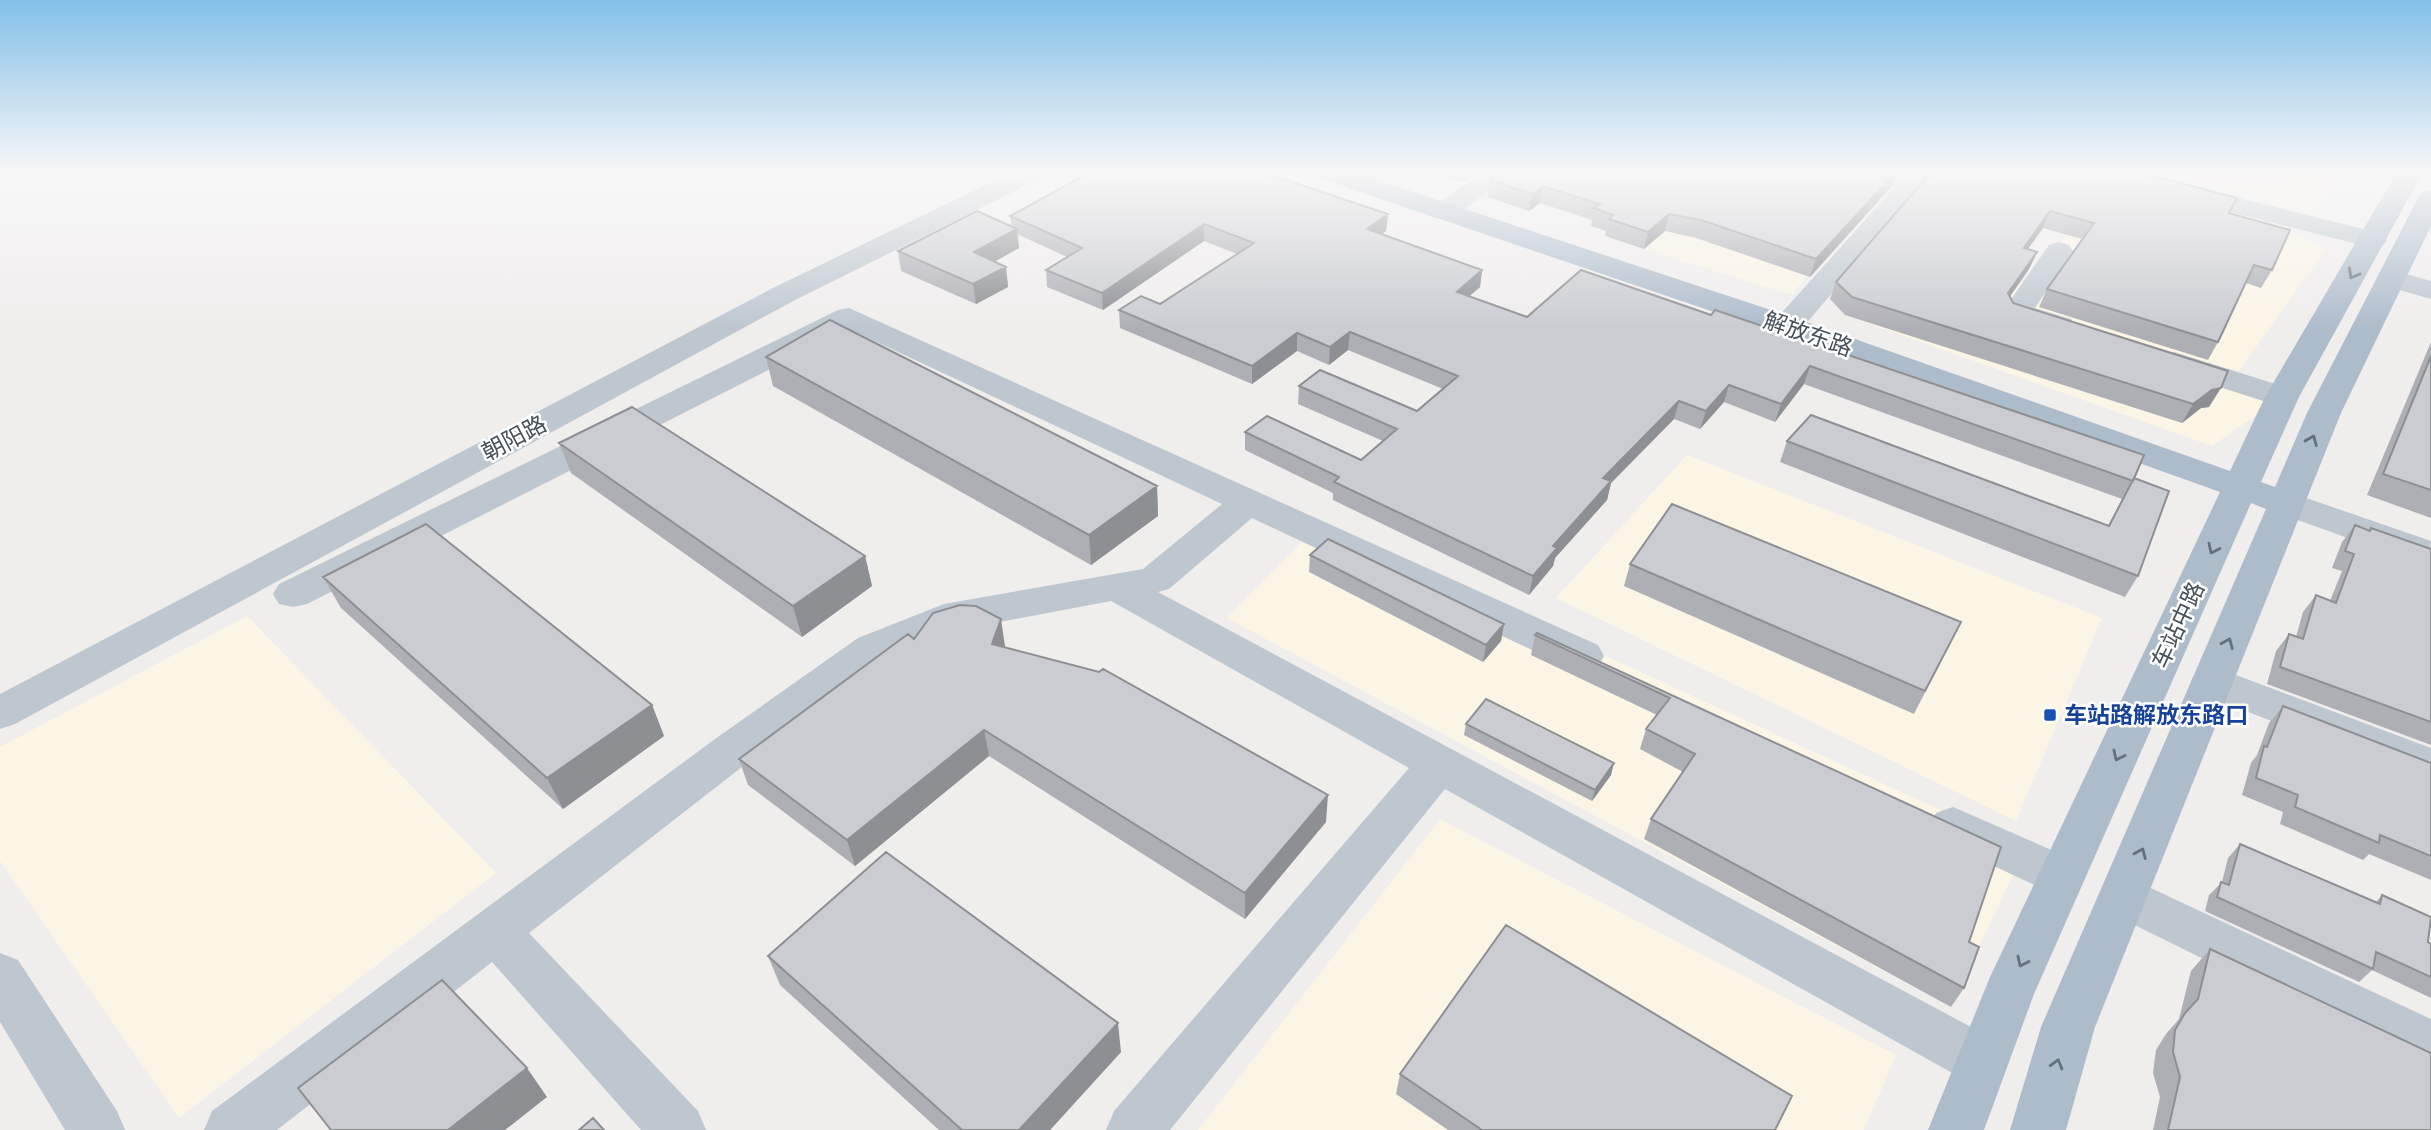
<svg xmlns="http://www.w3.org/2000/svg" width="2431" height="1130" viewBox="0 0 2431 1130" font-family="'Work Sans','Noto Sans SC',sans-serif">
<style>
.commercial{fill:#fbf5e6}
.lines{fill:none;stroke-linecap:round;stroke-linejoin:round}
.minor{fill:#bec7cf;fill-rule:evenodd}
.major{fill:#adbccb;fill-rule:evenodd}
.wall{fill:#aeafb5}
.shaded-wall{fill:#8d8f93}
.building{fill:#caccd2;stroke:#8d8f93;stroke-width:2}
.oneway{stroke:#65707b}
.transit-dot{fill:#1a4fb4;stroke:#fff;stroke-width:2.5}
.labels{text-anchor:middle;stroke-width:5;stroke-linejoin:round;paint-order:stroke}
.street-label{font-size:23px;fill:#465059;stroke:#fff}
.transit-label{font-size:23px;font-weight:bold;fill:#164399;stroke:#fff;text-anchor:start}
</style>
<rect width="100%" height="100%" fill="#f0eded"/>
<path class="commercial" d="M1732,172L1870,192L1792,295L1644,249Z
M2150,172H2340L2315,213Z
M2102,179L2282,227L2326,249L2239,371L2028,315L2272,404L2212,446L1845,315L2023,255L2018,310Z
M1687,455L2102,618L2016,821L1556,598Z
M1319,524L2025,849L1951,1007L1227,618Z
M247,616L496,873L179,1118L0,861V747Z
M1440,819L1896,1055L1864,1130H1198Z"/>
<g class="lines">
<path class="minor" d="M1012,172H1045L1041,178L795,300L15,724L0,729V694L773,288Z
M1483,172H1513L1456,216L1446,218L1436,216L1432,210L1436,204Z
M1857,172C1876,171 1913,166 1925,184L1798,333L1787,335L1776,333L1772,326L1776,319L1895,187L1861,178Z
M2092,172H2135L2383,234L2387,240L2383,246L2373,248L2096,178Z
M2059,242L2069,245L2073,251L2035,308L2071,319L2075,326L2071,333L2060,335L2006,318L2002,312L2049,245Z
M2392,270L2431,281V299L2382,285L2377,279L2382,273Z
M849,308L1598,645L1604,656L1598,667L1583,671L1568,667L1252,518L1169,589L1158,592L2001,1043L2009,1061L2001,1079L1982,1086L1963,1079L1445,789L1170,1130H1106L1114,1111L1409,768L1111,601L952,631L888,658L747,763L529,933L698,1111L706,1130H641L492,962L277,1130H204L212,1111L715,739L858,638L944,604L1143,569L1222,504L849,329L307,604L293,607L279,604L273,594L279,584L838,310Z
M2174,352L2294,390L2299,397L2294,404L2282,407L2163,369L2158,362L2163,355Z
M2286,491L2431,541V568L2273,511L2268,503L2273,495Z
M2212,666L2431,748V783L2197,692L2191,681L2197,670Z
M1953,807L2079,862L2086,876L2079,890L2062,896L2045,890L1936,839L1930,826L1936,813Z
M2123,875L2431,1019V1071L2106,911L2099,896L2106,881Z
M0,953L18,960L117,1111L125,1130H65L0,1022Z"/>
<path class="major" d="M1315,172H1353L1798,319L2230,471L2265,397L2397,172H2423L2299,397L2261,482L2275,487L2307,413L2418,198L2421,192L2431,190V226L2341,413L2095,1027L2066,1130H2010L2041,1027L2266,509L2251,503L2034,994L1984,1130H1928L1990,977L2220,492L1776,333L1319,178Z"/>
</g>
<path class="wall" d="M1430,172H1479L1463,182Z
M1896,172L1890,188L1810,277L1696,238L1665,231L1644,249L1605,236L1606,231L1591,226L1592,220L1540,203L1529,211L1488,197L1490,180Z
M1912,172H2139L2229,213L2272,270L2261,288L2246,283L2218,342L2208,360L2039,307L2047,289L2082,239L2043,228L2028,249L2037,252L2029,269L2010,296L2013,303L2209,407L2201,408L2182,423L1845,315L1830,299L1836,282L1924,180L1921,176Z
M1388,214L1386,231L1382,234L1482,270L1480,287L1469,296L1527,317L1581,270L2133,481L2138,576L2125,597L1780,462L1787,441L2108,526L2122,499L1804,384L1775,422L1724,402L1700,429L1674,419L1611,483L1607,500L1555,558L1553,566L1529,595L1333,500V493L1245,450V432L1361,460L1383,441L1298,404L1299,386L1417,411L1443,389L1348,350L1329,365L1297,351L1252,384L1120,328L1119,310L1160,304L1237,254L1204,241L1103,310L1047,287L1046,270L1067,257L1017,234L1019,248L994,262L1006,267L1008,287L976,304L901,271L898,251L1012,227L1010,216Z
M2431,342V518L2367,495Z
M766,357L1157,486L1158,516L1091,565L773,386Z
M559,443L865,556L872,586L802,637L571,473Z
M2355,525L2369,531L2371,528L2431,549V745L2267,684L2276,651L2289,634L2296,637L2303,612L2316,595L2330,601L2342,571L2332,568L2342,542Z
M1310,555L1504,624L1501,641L1483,662L1309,572Z
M1630,564L1961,622L1914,714L1624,586Z
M323,577L652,705L664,736L563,809L341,608Z
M1535,635L2001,847L1969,942L1964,988L1951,1007L1644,839L1651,819L1683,772L1640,749L1646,729L1657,715L1531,655Z
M914,639L1005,646L1004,648L1326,822L1245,919L989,756L855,866L748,785L739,759Z
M2283,706L2431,763V880L2369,854L2363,860L2280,824L2283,812L2242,795L2251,763L2257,755L2269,723Z
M1466,724L1611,775L1592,801L1464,735Z
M2240,844L2376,902L2382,895L2428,942L2431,944V998L2372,970L2359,982L2205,911L2209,895L2222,882L2228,858Z
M2210,949L2431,1130H2153L2160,1097L2153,1073L2156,1050L2166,1034L2179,1019L2191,971Z
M768,956L1121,1052L1050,1130H939L780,985Z
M1400,1074L1775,1130H1448L1396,1094Z"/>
<path class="shaded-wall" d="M1464,172H1479L1463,182Z
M1896,172L1890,188L1810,277L1816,259Z
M1543,186L1540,203L1529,211L1532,194Z
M2050,211L2043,228L2016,265L2024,248Z
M1388,214L1386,231L1366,245L1367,229Z
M1669,214L1665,231L1644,249L1648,232Z
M1204,224V241L1103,310L1102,293Z
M1017,229L1019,248L976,272L974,252Z
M2037,252L2029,269L2000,311L2008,293Z
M1006,267L1008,287L976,304L973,284Z
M1482,270L1480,287L1455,309L1457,292Z
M1350,332L1348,350L1329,365L1330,347Z
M1297,333V351L1252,384V366Z
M1810,366L1804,384L1775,422L1781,404Z
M1729,385L1724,402L1700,429L1706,411Z
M2221,388L2209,407L2201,408L2182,423L2193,404L2212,390Z
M1679,401L1674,419L1611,483L1607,500L1555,558L1553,566L1529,595L1533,576L1553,546L1603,478Z
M1157,486L1158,516L1091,565L1089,535Z
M865,556L872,586L802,637L793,606Z
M1001,619L1005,646L996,671L992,644Z
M1504,624L1501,641L1483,662L1486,645Z
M652,705L664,736L563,809L547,778Z
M984,730L989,756L855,866L847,840Z
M1614,763L1611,775L1592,801L1595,790Z
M1328,795L1326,822L1245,919V893Z
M1118,1023L1121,1052L1050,1130H1019Z
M527,1068L547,1097L505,1130H448Z"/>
<path class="building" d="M1091,172H1262L1388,214L1367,229L1482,270L1457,292L1527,317L1581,270L1711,315L1715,310L2144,455L2133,481L1810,366L1781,404L1729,385L1706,411L1679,401L1603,478L1611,481L1553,546L1557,548L1533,576L1334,482L1339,477L1245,432L1267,416L1361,460L1397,429L1299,386L1320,370L1417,411L1458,376L1350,332L1330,347L1297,333L1252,366L1119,310L1141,296L1160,304L1254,243L1204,224L1102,293L1046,270L1082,248L1010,216Z
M1500,172H1896L1816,259L1701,220L1669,214L1648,232L1609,219L1613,215L1594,208L1600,204L1543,186L1532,194L1490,180Z
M1931,172H2139L2237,198L2229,213L2290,230L2272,270L2254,265L2218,342L2047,289L2094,223L2050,211L2024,248L2037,252L2008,293L2013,303L2228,371L2221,388L2212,390L2193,404L1852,297L1836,282Z
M977,211L1017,229L974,252L1006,267L973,284L898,251Z
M830,320L1157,486L1089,535L766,357Z
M2431,356V490L2383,474Z
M632,407L865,556L793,606L559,443Z
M1811,415L2109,526L2134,478L2169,491L2138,576L1787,441Z
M1672,504L1961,622L1925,691L1630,564Z
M426,524L652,705L547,778L323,577Z
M2355,525L2370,531L2371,528L2431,549V722L2280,667L2289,634L2303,639L2316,595L2336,603L2354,554L2345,551Z
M1328,539L1504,624L1486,645L1310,555Z
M960,605L976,606L1001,619L992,644L1099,672L1103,669L1328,795L1245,893L984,730L847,840L739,759L908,634L914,639L933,613Z
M1537,633L2001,847L1969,942L1979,947L1964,988L1651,819L1695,754L1646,729L1670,698L1535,635Z
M1486,699L1614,763L1595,790L1466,724Z
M2283,706L2431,763V856L2380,835L2379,843L2295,807L2298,795L2256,778L2264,746L2267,747Z
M2240,844L2380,904L2382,895L2431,917L2428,942L2431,944V977L2376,952L2373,969L2217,897L2221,882L2229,885Z
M886,852L1118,1023L1019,1130H962L768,956Z
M1506,925L1792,1096L1775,1130H1482L1400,1074Z
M2210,949L2431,1053V1130H2168L2180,1077L2173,1052L2175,1030L2185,1013L2198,999Z
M442,980L527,1068L448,1130H331L298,1088Z
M593,1118L604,1130H579Z"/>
<defs><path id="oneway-chevron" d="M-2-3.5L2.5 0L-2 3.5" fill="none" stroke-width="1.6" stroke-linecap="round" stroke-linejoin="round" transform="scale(1.75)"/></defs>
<g class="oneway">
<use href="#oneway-chevron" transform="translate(2353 274) rotate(120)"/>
<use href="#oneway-chevron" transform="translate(2312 440) rotate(-68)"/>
<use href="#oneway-chevron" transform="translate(2213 549) rotate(115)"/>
<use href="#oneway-chevron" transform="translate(2228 643) rotate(-67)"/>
<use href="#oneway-chevron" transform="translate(2118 756) rotate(115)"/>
<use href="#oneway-chevron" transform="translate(2141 853) rotate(-67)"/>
<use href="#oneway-chevron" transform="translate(2022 962) rotate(115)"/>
<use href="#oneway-chevron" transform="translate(2057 1064) rotate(-74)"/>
</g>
<linearGradient id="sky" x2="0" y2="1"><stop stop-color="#83c0e8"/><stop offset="0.52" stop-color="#f8f7f7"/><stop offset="1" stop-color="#f8f7f7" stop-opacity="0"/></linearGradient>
<rect width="2431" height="330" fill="url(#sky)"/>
<rect class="transit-dot" x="2043" y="708" width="14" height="14" rx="3.5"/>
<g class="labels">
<g class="street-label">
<text transform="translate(1808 334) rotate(19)" y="8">解放东路</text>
<text transform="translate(514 438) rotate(-28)" y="8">朝阳路</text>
<text transform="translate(2178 625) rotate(-65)" y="8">车站中路</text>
</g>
<g class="transit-label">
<text x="2064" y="723">车站路解放东路口</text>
</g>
</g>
</svg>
